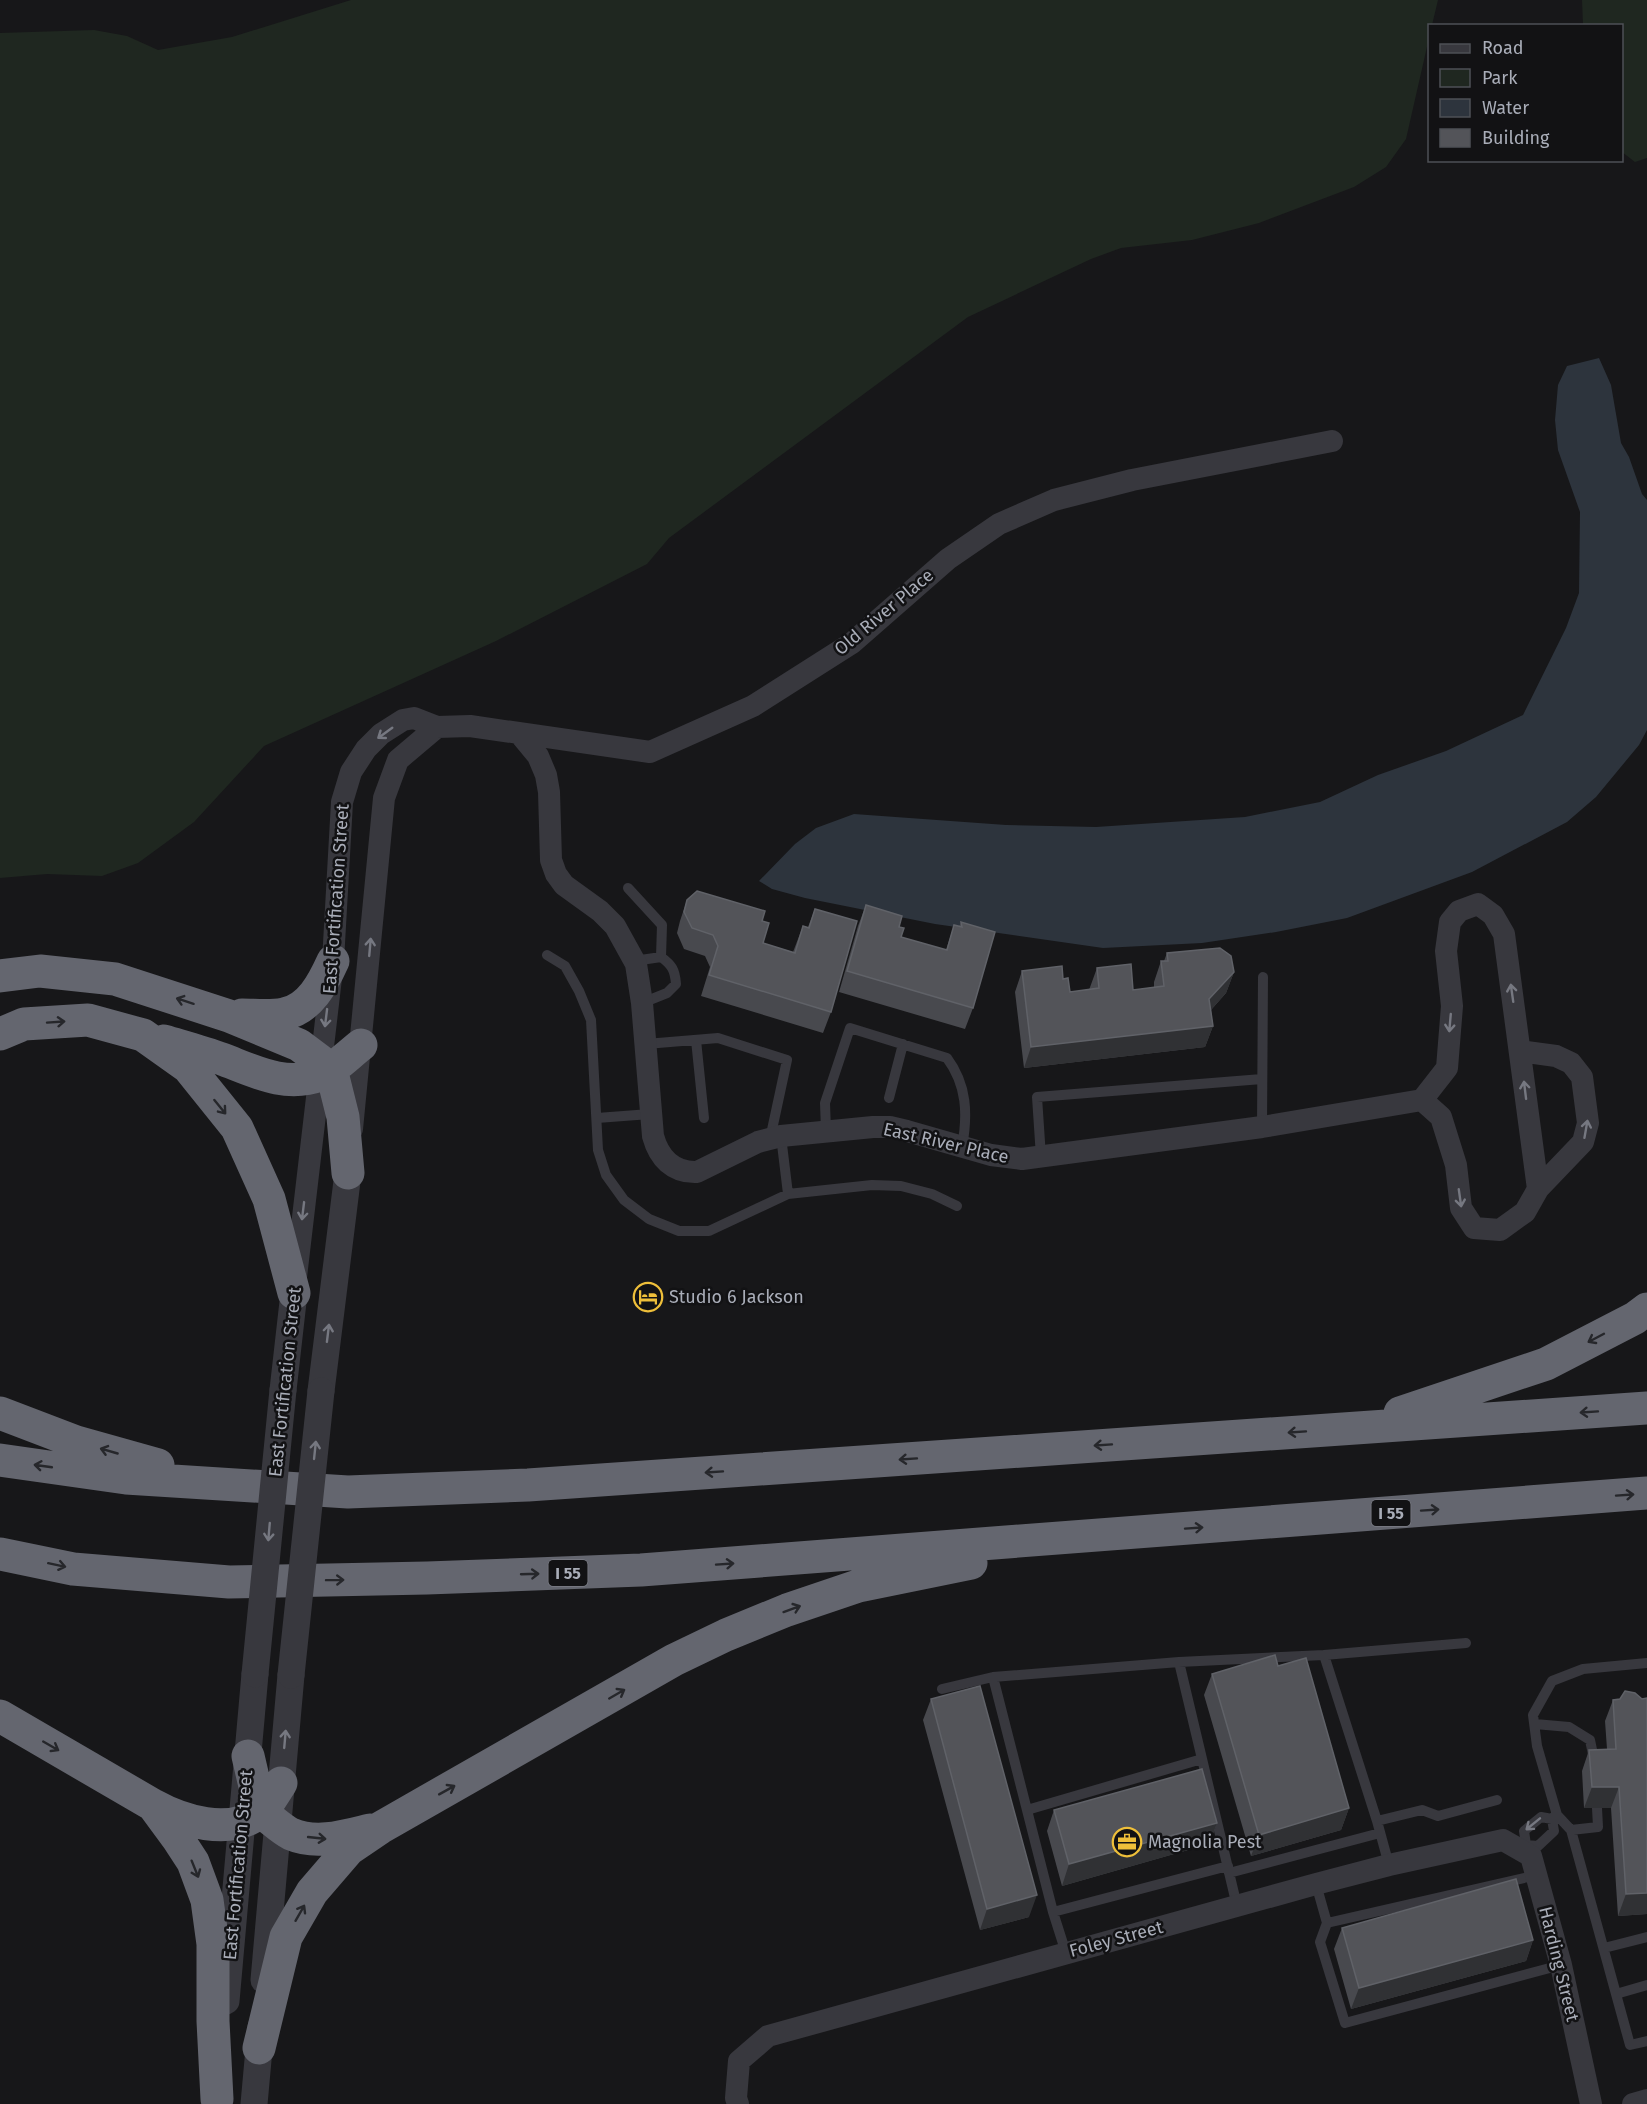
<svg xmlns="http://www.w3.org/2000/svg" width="1647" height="2104" viewBox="0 0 1647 2104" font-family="'Fira Sans',sans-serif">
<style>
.green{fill:#1f2720}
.water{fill:#2d343d}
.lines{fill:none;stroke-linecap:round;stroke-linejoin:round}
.service{stroke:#38383e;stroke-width:10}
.minor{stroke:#38383e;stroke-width:22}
.tertiary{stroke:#38383e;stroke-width:27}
.motorway{stroke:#64666f;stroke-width:33}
.tertiary-bridge{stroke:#38383e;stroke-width:27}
.wall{fill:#48494e}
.shaded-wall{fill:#303134}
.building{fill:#535459;stroke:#606268;stroke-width:1.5}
.oneway{stroke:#767881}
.oneway2{stroke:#26272b}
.labels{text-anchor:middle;stroke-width:5;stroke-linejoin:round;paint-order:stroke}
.shield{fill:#121214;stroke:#7c7e87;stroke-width:1.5}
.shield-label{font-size:16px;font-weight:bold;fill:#a9adb8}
.street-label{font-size:18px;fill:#a9adb8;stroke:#121214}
.poi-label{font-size:18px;fill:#a9adb8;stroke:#121214;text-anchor:start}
</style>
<rect width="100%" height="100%" fill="#171719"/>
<path class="green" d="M351,0H1438L1432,25L1430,26L1429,38L1406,139L1386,167L1354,187L1259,223L1192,240L1121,248L1091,259L968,317L669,538L647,564L496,641L264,746L194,822L138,863L102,876L47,874L0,878V33L94,30L127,36L158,50L232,37Z
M1582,0H1647V158L1635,162L1622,152V26L1583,25Z"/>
<path class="water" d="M1599,358L1611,385L1621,443L1629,457L1642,494L1647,500V730L1639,745L1596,797L1567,822L1472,872L1347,918L1276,932L1202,943L1103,948L935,924L805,898L772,889L759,881L795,844L816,828L854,814L1006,825L1096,827L1245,817L1320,802L1378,775L1446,751L1523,715L1566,628L1579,593L1580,512L1558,450L1555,420L1558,385L1567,366Z"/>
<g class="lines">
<path class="service" d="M628,888L662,925L661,957
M547,955L565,966L579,991L591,1020L598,1150L606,1175L624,1200L649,1219L679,1231H709L788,1194L872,1185L901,1186L932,1194L957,1206
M634,961L661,957C672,965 675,970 676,984L667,993L642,1003
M696,1040L704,1118
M646,1044L718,1038L787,1060L770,1139
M889,1098L903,1044
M597,1118L650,1114
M1262,1127L1263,977
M826,1131L825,1103L850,1028L947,1058C967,1085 968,1114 962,1147
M781,1136L788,1194
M1041,1157L1037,1097L1262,1079
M1324,1655L1466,1643
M1179,1662L1237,1906
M942,1689L993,1677
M1535,1724L1569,1727L1590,1740L1595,1764
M1027,1810L1202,1759
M1557,1815L1571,1830L1630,2045L1647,2041
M1552,1818L1557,1815L1537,1746L1533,1715L1552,1681L1583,1669L1647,1663
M1377,1821L1422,1810L1438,1816L1497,1800
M1571,1830L1598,1827L1597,1808
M1523,1848L1526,1845L1538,1846L1554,1831L1552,1819L1541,1817L1524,1831L1526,1845
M1229,1873L1380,1833
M1316,1884L1327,1923L1537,1875
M1053,1912L1228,1866
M1327,1923L1320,1942L1345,2023L1561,1965
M1604,1948L1647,1937
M1066,1953L1053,1912L993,1677L1179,1662L1324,1655L1377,1821L1389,1865
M1616,1994L1647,1985"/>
<path class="minor" d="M519,733L538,756L546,775L549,792L551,860L556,874L564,885L600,911L615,926L636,964L642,1003L653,1136C659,1158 673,1173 697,1172L758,1142L781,1136L873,1127H890L907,1131L991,1155L1022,1159L1262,1127L1422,1100
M1520,1051L1556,1056L1571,1063L1582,1077L1588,1123L1583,1142L1538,1189L1525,1212L1500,1230L1474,1228L1461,1208L1456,1165L1441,1117L1422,1100L1447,1068L1452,1006L1446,951L1450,922L1459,911L1478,904L1493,915L1504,934L1538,1189
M352,1129L384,798L398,760L437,727
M296,1277L333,961L342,802L351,772L366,749L381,734L403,720L414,718L437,727L470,726L650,752L753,706L852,643L948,559L999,524L1054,500L1132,480L1332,441
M738,2104L736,2098L739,2061L768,2036L1316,1884L1389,1865L1503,1840L1531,1856L1561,1965L1591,2104
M1633,2104L1647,2100"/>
<path class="tertiary" d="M283,1390L294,1293
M321,1391L348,1173
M264,1980L291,1675
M226,2001L255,1674
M254,2104L261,2027"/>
<path class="motorway" d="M0,976L40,971L115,979L229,1016L299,1045L331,1069L343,1117L348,1173
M242,1015C255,1015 271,1017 284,1014C310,1009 323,983 333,961
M0,1034L24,1024L88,1020L143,1035L188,1067L237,1128L269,1199L294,1293
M164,1041C184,1047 203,1052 222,1059C254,1071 285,1088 320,1075C335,1069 348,1055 361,1045
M0,1413L76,1442L158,1465
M1400,1413L1546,1364L1635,1318L1647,1309
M0,1460L126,1478L348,1492L528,1485L1647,1408
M0,1554L73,1569L229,1582L427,1578L641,1570L1647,1493
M0,1716L153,1805L178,1839L193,1862L207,1900L213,1944V2021L217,2099
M248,1756L261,1812C270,1818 281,1829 291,1834C317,1845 345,1836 370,1830
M153,1805C182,1821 229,1836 259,1813C268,1806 275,1792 281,1783
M259,2048L286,1937L312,1892L349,1849L380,1828L674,1660L726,1635L787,1610L858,1586L971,1563"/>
<path class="tertiary-bridge" d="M255,1674L283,1390
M291,1675L321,1391"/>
</g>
<path class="wall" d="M687,900L762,921L763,943L793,952L803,926L808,927L815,909L831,1012L823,1033L701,996L710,967L705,956L684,949L677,933L680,921Z
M866,905L899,927L901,937L946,950L954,925L959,927L961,922L973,1008L965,1029L839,992L858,926Z
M1167,953L1234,972L1226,993L1211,1010L1213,1026L1205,1047L1024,1068L1015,992L1022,971L1070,992L1089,990L1097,968L1133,990L1154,987V982L1161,961H1164Z
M1278,1666L1349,1808L1341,1830L1251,1856L1204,1695L1212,1674Z
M1647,1698V1914L1618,1916L1611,1808H1584L1582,1771L1589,1750L1607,1749L1605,1721L1613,1700Z
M931,1699L1029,1917L980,1930L923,1720Z
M1054,1810L1217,1823L1209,1844L1062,1886L1047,1831Z
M1342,1928L1533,1940L1526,1961L1351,2009L1334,1949Z"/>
<path class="shaded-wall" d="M1234,972L1226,993L1202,1020L1209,999Z
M1213,1026L1205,1047L1024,1068L1031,1047Z
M1592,1787H1619L1611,1808H1584Z
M1349,1808L1341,1830L1251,1856L1259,1835Z
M1217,1823L1209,1844L1062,1886L1069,1864Z
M1647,1893V1914L1618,1916L1626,1894Z
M1037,1895L1029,1917L980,1930L987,1909Z
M1533,1940L1526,1961L1351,2009L1359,1988Z"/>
<path class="building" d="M697,891L765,911L762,921L769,923L763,943L795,953L803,926L809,928L815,909L857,921L831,1012L709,975L718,946L713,935L692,928L684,912L687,900Z
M866,905L902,916L899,927L904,928L901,937L947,950L954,925L962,927L961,922L995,932L973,1008L847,971Z
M1220,948L1231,956L1234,972L1209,999L1213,1026L1031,1047L1022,971L1062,966L1063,979L1068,978L1070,992L1099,988L1097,968L1131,964L1133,990L1164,986L1161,961H1168L1167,953Z
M1275,1655L1278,1666L1306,1658L1349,1808L1259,1835L1212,1674Z
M980,1686L1037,1895L987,1909L931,1699Z
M1625,1691L1635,1693L1642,1699L1647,1698V1893L1626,1894L1619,1787H1592L1589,1750L1616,1749L1613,1700L1620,1699Z
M1202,1769L1217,1823L1069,1864L1054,1810Z
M1516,1879L1533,1940L1359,1988L1342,1928Z"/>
<defs><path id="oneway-shaft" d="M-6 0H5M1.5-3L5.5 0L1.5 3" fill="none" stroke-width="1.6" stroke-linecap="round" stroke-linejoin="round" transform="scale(1.5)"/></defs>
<g class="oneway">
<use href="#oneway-shaft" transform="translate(385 733) rotate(144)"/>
<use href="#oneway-shaft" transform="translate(370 947) rotate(-85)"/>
<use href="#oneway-shaft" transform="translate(1512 993) rotate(-98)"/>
<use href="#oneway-shaft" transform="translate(326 1018) rotate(97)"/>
<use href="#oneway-shaft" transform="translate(1450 1023) rotate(95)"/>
<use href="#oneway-shaft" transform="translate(1525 1090) rotate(-97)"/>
<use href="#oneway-shaft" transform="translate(1586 1129) rotate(-80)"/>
<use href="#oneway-shaft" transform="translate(1460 1198) rotate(82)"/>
<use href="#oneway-shaft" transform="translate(303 1211) rotate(97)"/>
<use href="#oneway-shaft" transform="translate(328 1333) rotate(-83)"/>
<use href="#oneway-shaft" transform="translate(315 1450) rotate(-84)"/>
<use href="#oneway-shaft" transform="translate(269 1532) rotate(95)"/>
<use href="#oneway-shaft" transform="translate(285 1739) rotate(-85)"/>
<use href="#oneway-shaft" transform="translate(1533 1824) rotate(141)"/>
</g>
<g class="oneway2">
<use href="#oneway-shaft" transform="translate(185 1001) rotate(-162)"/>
<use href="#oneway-shaft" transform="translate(56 1022) rotate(-4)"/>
<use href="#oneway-shaft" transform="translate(220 1107) rotate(51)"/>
<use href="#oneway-shaft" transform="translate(1596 1338) rotate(152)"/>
<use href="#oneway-shaft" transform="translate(1589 1412) rotate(176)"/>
<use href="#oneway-shaft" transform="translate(1297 1432) rotate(176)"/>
<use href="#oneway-shaft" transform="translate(1103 1445) rotate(176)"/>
<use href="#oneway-shaft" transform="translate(109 1451) rotate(-164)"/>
<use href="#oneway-shaft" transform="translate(908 1459) rotate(176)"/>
<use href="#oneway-shaft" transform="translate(43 1466) rotate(-172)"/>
<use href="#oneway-shaft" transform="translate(714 1472) rotate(176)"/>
<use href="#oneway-shaft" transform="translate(1625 1495) rotate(-4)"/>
<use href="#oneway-shaft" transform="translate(1430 1510) rotate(-4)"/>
<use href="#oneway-shaft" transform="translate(1194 1528) rotate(-4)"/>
<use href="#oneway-shaft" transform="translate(725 1564) rotate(-4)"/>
<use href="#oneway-shaft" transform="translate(57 1565) rotate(12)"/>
<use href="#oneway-shaft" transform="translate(530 1574) rotate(-2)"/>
<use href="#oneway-shaft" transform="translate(335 1580) rotate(-1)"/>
<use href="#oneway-shaft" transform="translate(792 1609) rotate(-20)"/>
<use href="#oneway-shaft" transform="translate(617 1694) rotate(-30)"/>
<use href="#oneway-shaft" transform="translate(51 1746) rotate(30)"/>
<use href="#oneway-shaft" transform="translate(447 1790) rotate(-29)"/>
<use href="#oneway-shaft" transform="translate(317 1838) rotate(6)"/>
<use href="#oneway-shaft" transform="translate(195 1869) rotate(68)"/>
<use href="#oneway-shaft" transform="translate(300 1913) rotate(-60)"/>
</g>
<defs>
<g id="hotel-ring" transform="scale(1.5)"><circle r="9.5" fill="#121214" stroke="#eebf3a" stroke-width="1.5"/><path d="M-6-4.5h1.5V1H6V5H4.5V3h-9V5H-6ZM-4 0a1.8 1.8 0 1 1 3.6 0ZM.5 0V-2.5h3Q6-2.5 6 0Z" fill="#eebf3a"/></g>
<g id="office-ring" transform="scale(1.5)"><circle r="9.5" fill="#121214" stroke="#eebf3a" stroke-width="1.5"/><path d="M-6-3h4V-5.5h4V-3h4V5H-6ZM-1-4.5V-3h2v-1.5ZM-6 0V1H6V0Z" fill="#eebf3a"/></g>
</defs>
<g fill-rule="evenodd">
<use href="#hotel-ring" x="648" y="1297"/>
<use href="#office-ring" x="1127" y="1842"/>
</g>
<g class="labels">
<g class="shield">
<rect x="1371.5" y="1500" width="39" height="26" rx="4.5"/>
<rect x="548.5" y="1560" width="39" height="26" rx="4.5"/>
</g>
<g class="shield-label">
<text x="1391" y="1519">I 55</text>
<text x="568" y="1579">I 55</text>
</g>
<g class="street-label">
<text transform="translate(884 612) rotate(-40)" y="6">Old River Place</text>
<text transform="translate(336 899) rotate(-86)" y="6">East Fortification Street</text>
<text transform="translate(946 1143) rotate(13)" y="6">East River Place</text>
<text transform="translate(285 1382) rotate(-84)" y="6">East Fortification Street</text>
<text transform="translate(238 1865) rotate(-85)" y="6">East Fortification Street</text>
<text transform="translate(1116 1939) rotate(-15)" y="6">Foley Street</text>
<text transform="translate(1559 1964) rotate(76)" y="6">Harding Street</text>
</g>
<g class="poi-label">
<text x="669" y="1303">Studio 6 Jackson</text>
<text x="1148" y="1848">Magnolia Pest</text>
</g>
</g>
<rect x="1428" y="24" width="195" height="138" fill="#121214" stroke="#4e5056" stroke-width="1.5"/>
<rect x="1440" y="44" width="30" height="9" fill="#38383e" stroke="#4e5056" stroke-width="1.5"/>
<text x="1482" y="54" font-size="18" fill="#a9adb8">Road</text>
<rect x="1440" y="69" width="30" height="18" fill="#1f2720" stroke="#4e5056" stroke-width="1.5"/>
<text x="1482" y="84" font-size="18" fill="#a9adb8">Park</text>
<rect x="1440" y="99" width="30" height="18" fill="#2d343d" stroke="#4e5056" stroke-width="1.5"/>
<text x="1482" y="114" font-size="18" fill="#a9adb8">Water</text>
<rect x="1440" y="129" width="30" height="18" fill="#535459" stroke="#4e5056" stroke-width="1.5"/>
<text x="1482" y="144" font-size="18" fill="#a9adb8">Building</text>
</svg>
